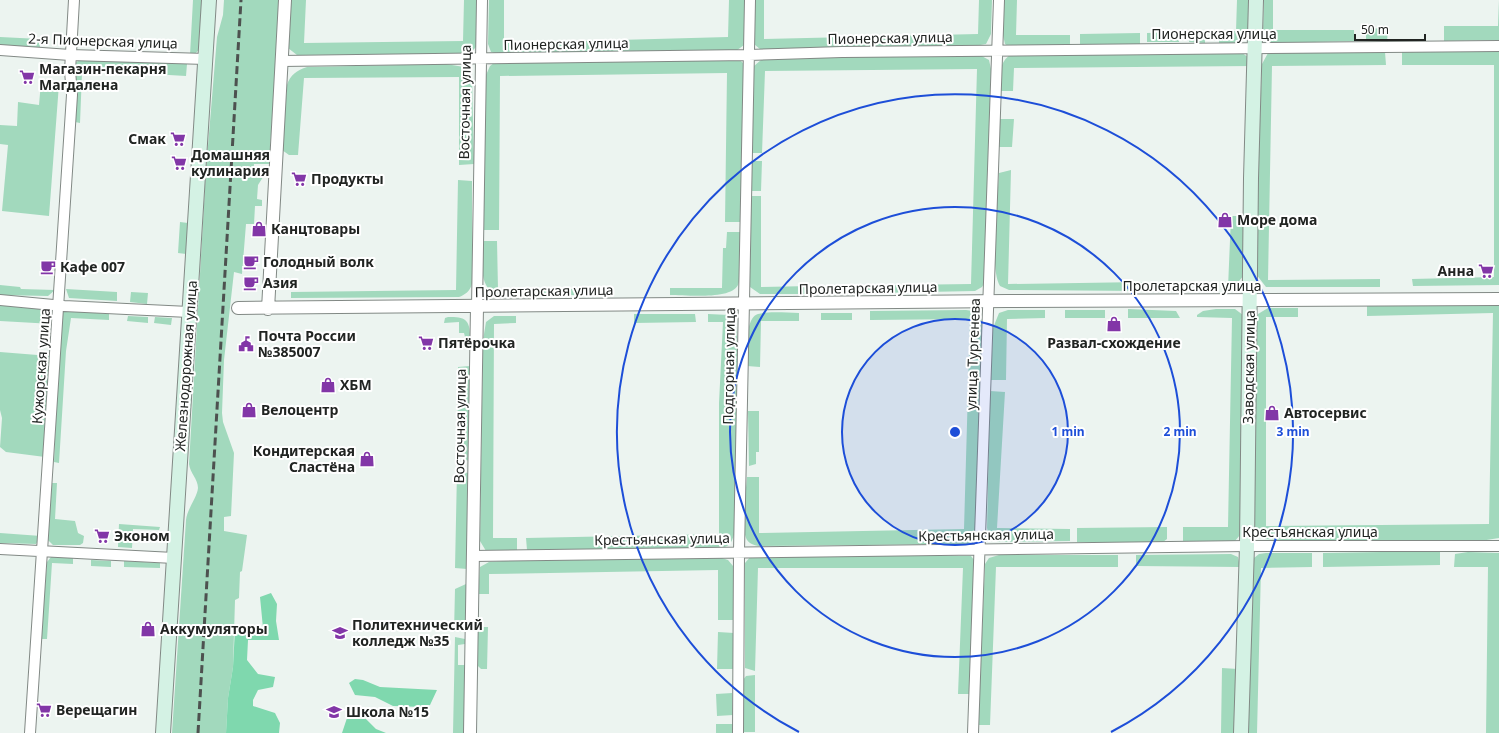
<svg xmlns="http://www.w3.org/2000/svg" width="1499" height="733" viewBox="0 0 1499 733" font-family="'Noto Sans',sans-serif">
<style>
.green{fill:#a2d9bd}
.forest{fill:#7fd8ae}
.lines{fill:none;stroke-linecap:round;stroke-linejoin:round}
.minor-casing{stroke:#828985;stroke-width:12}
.tertiary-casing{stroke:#828985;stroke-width:14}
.secondary-casing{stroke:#828985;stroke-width:16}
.minor{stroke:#fff;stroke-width:10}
.tertiary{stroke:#fff;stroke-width:12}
.secondary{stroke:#d4f2e4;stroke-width:14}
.rail{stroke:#4d514f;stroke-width:3;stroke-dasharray:8 4;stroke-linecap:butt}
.ring{fill:none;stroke:#1d4ed8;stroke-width:2}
.labels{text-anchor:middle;stroke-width:4;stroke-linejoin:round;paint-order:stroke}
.street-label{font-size:14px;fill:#212422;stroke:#fff}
.poi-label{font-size:14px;font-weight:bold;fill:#212422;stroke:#fff;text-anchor:start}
.centre{fill:#1d4ed8;stroke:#fff;stroke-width:2}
.ring-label{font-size:12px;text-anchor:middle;font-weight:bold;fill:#1d4ed8;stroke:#fff;stroke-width:4;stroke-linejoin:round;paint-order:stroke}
</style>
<rect width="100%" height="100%" fill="#ecf4f0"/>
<path class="green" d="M193,0H203L200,48L196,53L190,55Z
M224,0H280L269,164H254L253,177H263L258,185L257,199L262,200V206H255L254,224H246L242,274L234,272L224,360L222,413L223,422L234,453L231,516L224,517V531L247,535L242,571L240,572L239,598L235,600L233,667L228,698L226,733H172L186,520C187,509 197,498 198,488C198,479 190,473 189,464L206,170L217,37L223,15Z
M289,0H306L304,43L463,41L464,0H478L476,47L473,50L463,54L297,55L288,48Z
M489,0H504V43L728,37L729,0H746L744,45L736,51L497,54L491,52L488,44Z
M754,0H764V39L978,34L979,0H992L991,34L986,44L969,47L761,50L754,44Z
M1004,0H1017L1016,35H1070V46H1008L1005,44L1003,35Z
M1237,0H1252L1250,34L1238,43H1219V31H1236Z
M1264,0H1273V30H1354V41L1273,43L1267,40L1263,30Z
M1499,0V40L1444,41V26H1498Z
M1366,28L1388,29L1387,41H1366Z
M1179,32V42H1147V33Z
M1190,32L1205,33V43L1189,42Z
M1140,33V44L1080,45V34Z
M0,37L40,39V49L0,46Z
M1499,50V285L1413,286L1412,279L1494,277V65H1402V52Z
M1385,52L1386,65L1272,66L1268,280L1380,279V287H1266L1256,274L1255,264L1262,64L1268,53Z
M1242,53L1248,57L1252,66L1014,68L1013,91H1000C1000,77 998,61 1012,54Z
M978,54L989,60L991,69L986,280L982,287L975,291L827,294V286L971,284L977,69L765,71L762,153H752L754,66L761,60L776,57Z
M81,59L187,64L186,76L84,70L82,73L80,123L75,122V63Z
M739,59L744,64L745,68L741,222H725L727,73L500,76L499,230H482L486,75L490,66L494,63Z
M446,64L464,67L472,76L474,164L459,165V77L304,78L298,155H289L282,150L287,85C290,75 297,70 307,67Z
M41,82L59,84L49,216L2,211L8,145L0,144V125L17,126L18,102L39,105Z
M1000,119H1014L1012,147H999Z
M751,161H762L761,191H751Z
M1011,170L1008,284L1142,282V291L1009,290L1000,286C989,269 998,196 999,173Z
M458,180L472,181V284C470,291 465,295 459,297L291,298V292L456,290Z
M750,196H761V287L811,286V294H760L750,287L748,282Z
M1231,216H1246L1244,275L1235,286L1228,288Z
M180,222L188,223L186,254L178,253Z
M727,232H741C740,245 743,274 738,285C731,300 686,295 670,295V288H722L723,248H726Z
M483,241H497L498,289H606V295H496C477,285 483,259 483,241Z
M0,285L20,287L21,289L55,290L48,296L0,295Z
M66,289L117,292V301L69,298Z
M131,292L148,293L147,304L130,302Z
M0,305L43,308L50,311L53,324L0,321Z
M1367,306H1499V538L1474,542L1334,543L1264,539L1256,534L1254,526L1255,323L1258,314L1268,308H1298V317H1266V526L1489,524L1493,313L1367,316Z
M1128,309L1176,311L1180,318H1128Z
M1216,309H1235L1243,315L1240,535L1235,541L1230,542L1183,541V527H1228L1232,318L1197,317V315L1203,311Z
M66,310L109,314V320L71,318L66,351L59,463L54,462L60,321L61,313Z
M966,310C976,311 981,316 983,325L975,540L968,544L758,546C753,545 748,543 746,538C741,526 746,491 747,477H759V533L964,529L970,319L870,320V311Z
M1008,310H1045V318L1007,319L1006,380H991L993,328L999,313Z
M1065,310H1105V318H1065Z
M799,313V321H761L760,367L747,366C748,354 744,318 758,314C770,311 786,313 799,313Z
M821,313H852V320H821Z
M634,314H695L696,322L634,323Z
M708,314L729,315L734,317L737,333L738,404L734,535C731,544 729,547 719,548L527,550L526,538L719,534V403L723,322H708Z
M128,316L148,317V323L127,321Z
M494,316H516V323L494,324L493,538H517V550L486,551L480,541L483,340L486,322Z
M155,317L172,318L171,325L154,323Z
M448,317C465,317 470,319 470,337H465L464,333H459V322L444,323L445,318Z
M0,352L50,356L45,457L6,452L0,447L2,418L0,410Z
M470,366V461L461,459L457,456L458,367Z
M990,391L1005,392L997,528L1070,529V541L998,542L989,536L987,528Z
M748,411H759V452H756V464L749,466Z
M457,471L468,473L467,569L455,568Z
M52,483H57L55,519L75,521L78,533L84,536L83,543L80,545H53L48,540Z
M119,524L160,527L159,530L133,529L132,548L118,547Z
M1167,527V539L1163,542H1077V528Z
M0,533L41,536L36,544L0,543Z
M1440,551V565L1323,567V553Z
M1468,552L1499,553V733H1486L1488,567H1454L1455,554Z
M1266,553H1312V567L1261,568L1257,733H1246L1252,567L1254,558L1259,554Z
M1231,554L1238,557L1240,567L1136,566V555Z
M759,555L971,556L974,560L970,694H958L963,568H758L755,671L745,668V563L751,556Z
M999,555H1118V567H996L990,725H978L985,564L989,558Z
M51,557L73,558V564L52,563L47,639H41L47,562Z
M722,558L728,560L733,566L735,620H718V570L489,574V594H478L480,567L489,562L503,561Z
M91,560L111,561V567L91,566Z
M124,561L160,563V568L124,567Z
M466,584V631L454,632L455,589Z
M477,627H488L487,669H481L477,665Z
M718,632L734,633L733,669H717Z
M455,637L465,639V644L458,645V665H465L464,733H453Z
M1222,668L1238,669L1237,733H1221Z
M755,675V732H743L741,713L743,680L746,676Z
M732,693L733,715L717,716L716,694Z
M716,724H733V733H716Z"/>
<path class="forest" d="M271,593L277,604L276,621L279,640H248L247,660L258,674L275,677L273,687L258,690L253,700V706L275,713L280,723L279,733H226L228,698L233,667L235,628H248L257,631L263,628L260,597Z
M355,679L363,680L380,687L437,690L430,705L423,707L393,706L375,697L355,695L349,683Z
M353,715H362L376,729L386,733H342L347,718Z"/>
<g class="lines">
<g class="minor-casing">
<path id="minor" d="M0,50L70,55L206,59
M281,61L749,55L842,52L1499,46
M0,300L64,306L189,312
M477,307L482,0
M0,549L174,558
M473,556L1247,546H1499
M30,733L72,95L70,71L74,0
M738,733L739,551L750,0
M973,733L999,0"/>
</g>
<g class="tertiary-casing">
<path id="tertiary" d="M238,308L1007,301L1499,299
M268,309L285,0
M470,733L477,307"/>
</g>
<g class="secondary-casing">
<path id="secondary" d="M163,733L209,0
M1241,733L1247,546L1251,178L1256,0"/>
</g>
<use href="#minor" class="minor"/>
<use href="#tertiary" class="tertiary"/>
<use href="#secondary" class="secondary"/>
<path class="rail" d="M198,733L241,0"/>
</g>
<circle cx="955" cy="432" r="113" fill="#1d4ed8" fill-opacity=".12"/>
<g class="ring">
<circle cx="955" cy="432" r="113"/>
<circle cx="955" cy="432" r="225"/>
<path d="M799 732A338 338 0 1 1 1111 732"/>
</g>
<defs>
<g id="supermarket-bare" transform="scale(1.2)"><path d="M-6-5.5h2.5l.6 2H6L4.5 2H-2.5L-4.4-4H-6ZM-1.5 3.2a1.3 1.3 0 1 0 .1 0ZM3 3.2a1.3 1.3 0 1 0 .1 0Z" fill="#8236a7" stroke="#fff" stroke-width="2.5" paint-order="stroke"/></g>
<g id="shop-bare" transform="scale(1.2)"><path d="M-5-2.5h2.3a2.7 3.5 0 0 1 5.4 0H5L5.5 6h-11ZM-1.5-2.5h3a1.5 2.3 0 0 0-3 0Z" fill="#8236a7" stroke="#fff" stroke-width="2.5" paint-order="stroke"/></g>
<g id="cafe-bare" transform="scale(1.2)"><path d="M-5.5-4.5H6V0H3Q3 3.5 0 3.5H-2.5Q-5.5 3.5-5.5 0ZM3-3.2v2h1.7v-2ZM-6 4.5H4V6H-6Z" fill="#8236a7" stroke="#fff" stroke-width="2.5" paint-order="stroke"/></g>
<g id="civic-bare" transform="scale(1.2)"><path d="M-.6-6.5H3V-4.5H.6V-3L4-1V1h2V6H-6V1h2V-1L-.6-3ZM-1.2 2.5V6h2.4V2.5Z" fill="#8236a7" stroke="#fff" stroke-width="2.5" paint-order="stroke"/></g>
<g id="university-bare" transform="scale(1.2)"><path d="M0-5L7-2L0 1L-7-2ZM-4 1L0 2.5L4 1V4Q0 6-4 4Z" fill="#8236a7" stroke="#fff" stroke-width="2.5" paint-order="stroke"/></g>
<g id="school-bare" transform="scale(1.2)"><path d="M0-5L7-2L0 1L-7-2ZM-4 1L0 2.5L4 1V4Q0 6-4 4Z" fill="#8236a7" stroke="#fff" stroke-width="2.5" paint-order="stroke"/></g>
</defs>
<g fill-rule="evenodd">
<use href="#supermarket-bare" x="27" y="77"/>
<use href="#supermarket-bare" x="178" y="139"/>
<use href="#supermarket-bare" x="179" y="163"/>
<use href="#supermarket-bare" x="299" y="179"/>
<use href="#shop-bare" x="1225" y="220"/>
<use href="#shop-bare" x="259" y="229"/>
<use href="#cafe-bare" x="251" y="262"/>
<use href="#cafe-bare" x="48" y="267"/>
<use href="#supermarket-bare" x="1486" y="271"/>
<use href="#cafe-bare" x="251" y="283"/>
<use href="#shop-bare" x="1114" y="324"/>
<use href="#supermarket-bare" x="426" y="343"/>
<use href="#civic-bare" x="246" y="344"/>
<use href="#shop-bare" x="328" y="385"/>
<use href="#shop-bare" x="249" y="410"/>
<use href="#shop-bare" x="1272" y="413"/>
<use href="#shop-bare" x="367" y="459"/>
<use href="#supermarket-bare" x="102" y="536"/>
<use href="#shop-bare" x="148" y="629"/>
<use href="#university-bare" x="340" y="633"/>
<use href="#supermarket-bare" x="44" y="710"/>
<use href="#school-bare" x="334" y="712"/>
</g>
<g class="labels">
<g class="street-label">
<text x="1214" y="39">Пионерская улица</text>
<text transform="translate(890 38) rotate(-1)" y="5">Пионерская улица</text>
<text transform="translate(103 41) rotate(2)" y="5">2-я Пионерская улица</text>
<text transform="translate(566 44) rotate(-1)" y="5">Пионерская улица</text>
<text transform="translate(465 102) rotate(-89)" y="5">Восточная улица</text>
<text x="1192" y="291">Пролетарская улица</text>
<text transform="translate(868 288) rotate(-1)" y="5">Пролетарская улица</text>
<text transform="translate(544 291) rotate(-1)" y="5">Пролетарская улица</text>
<text transform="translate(973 354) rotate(-88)" y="5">улица Тургенева</text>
<text transform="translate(41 366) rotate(-86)" y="5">Кужорская улица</text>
<text transform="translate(186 366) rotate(-86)" y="5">Железнодорожная улица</text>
<text transform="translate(729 366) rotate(-89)" y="5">Подгорная улица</text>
<text transform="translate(1249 367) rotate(-89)" y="5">Заводская улица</text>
<text transform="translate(460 426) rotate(-89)" y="5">Восточная улица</text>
<text x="1310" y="537">Крестьянская улица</text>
<text transform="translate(986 535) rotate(-1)" y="5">Крестьянская улица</text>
<text transform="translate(662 539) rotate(-1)" y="5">Крестьянская улица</text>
</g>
<g class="poi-label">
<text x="39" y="74">Магазин-пекарня<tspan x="39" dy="16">Магдалена</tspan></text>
<text x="166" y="144" text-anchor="end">Смак</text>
<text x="191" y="160">Домашняя<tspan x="191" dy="16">кулинария</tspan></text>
<text x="311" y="184">Продукты</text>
<text x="1237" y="225">Море дома</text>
<text x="271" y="234">Канцтовары</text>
<text x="263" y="267">Голодный волк</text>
<text x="60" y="272">Кафе 007</text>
<text x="1474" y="276" text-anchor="end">Анна</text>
<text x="263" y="288">Азия</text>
<text x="258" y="341">Почта России<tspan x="258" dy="16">№385007</tspan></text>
<text x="438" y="348">Пятёрочка</text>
<text x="1114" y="348" text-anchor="middle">Развал-схождение</text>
<text x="340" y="390">ХБМ</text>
<text x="261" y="415">Велоцентр</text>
<text x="1284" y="418">Автосервис</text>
<text x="355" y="456" text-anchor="end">Кондитерская<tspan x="355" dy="16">Сластёна</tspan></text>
<text x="114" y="541">Эконом</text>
<text x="352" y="630">Политехнический<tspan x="352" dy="16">колледж №35</tspan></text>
<text x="160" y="634">Аккумуляторы</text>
<text x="56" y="715">Верещагин</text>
<text x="346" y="717">Школа №15</text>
</g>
</g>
<circle cx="955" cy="432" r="6" class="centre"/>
<g class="ring-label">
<text x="1068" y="436">1 min</text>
<text x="1180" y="436">2 min</text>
<text x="1293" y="436">3 min</text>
</g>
<path d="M1355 34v6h70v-6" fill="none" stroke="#212422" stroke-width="2"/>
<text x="1361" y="34" font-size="12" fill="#212422" stroke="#ffffff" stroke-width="3" paint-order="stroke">50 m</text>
</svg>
